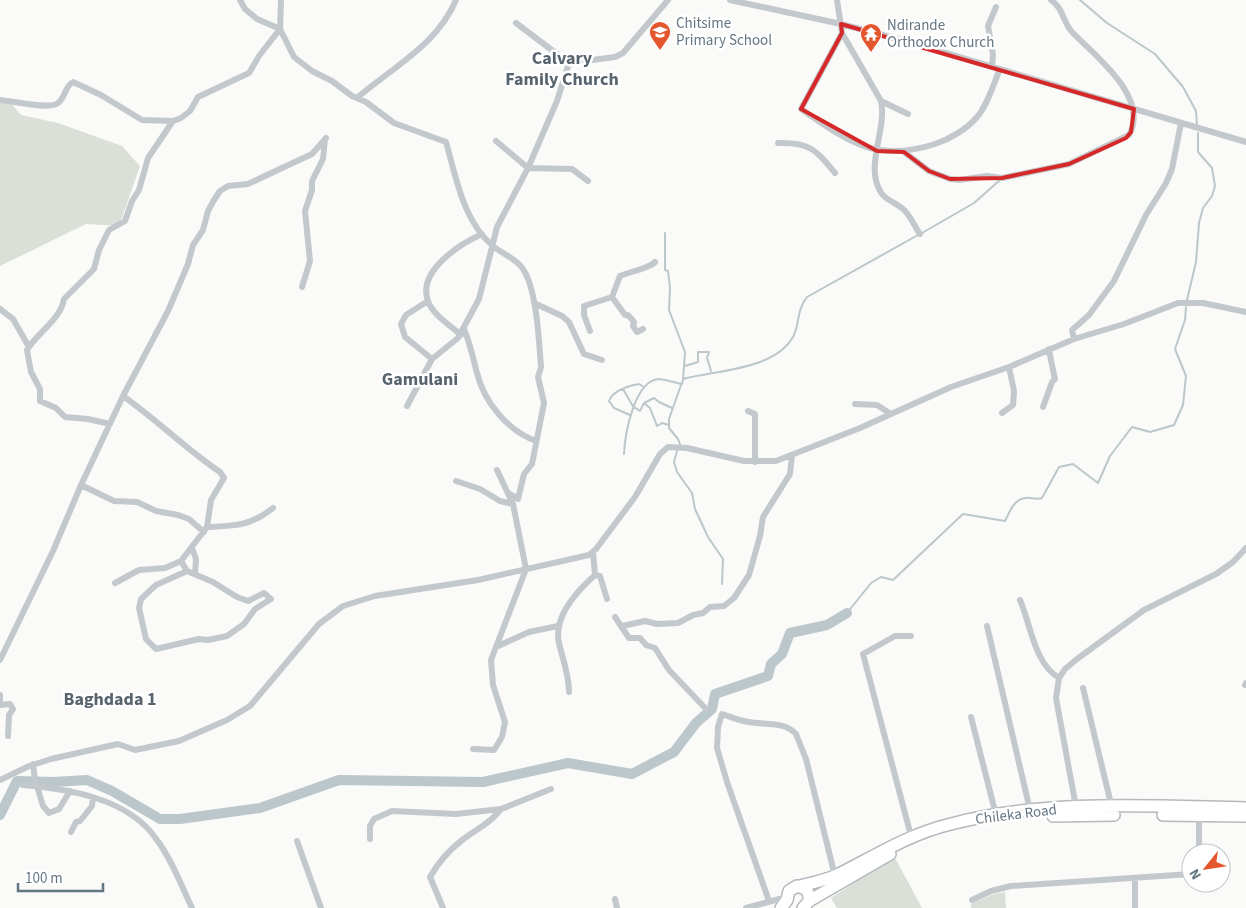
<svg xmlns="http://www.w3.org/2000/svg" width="1246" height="908" viewBox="0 0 1246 908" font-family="'Source Sans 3',sans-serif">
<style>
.green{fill:#dadfd7}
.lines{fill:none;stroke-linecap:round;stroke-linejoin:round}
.stream{stroke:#bbc7cb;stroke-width:2}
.river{stroke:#bbc7cb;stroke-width:10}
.highway-casing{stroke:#b4b9bd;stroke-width:14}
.street{stroke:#c3c8cc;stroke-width:6}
.highway{stroke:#fff;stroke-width:11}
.marked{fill:none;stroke:#d62828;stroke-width:4;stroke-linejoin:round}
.labels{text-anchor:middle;stroke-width:5;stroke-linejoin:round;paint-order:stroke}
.poi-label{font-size:15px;fill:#657683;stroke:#fff;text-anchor:start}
.street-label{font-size:15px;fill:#657683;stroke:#fff}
.quarter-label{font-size:18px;font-weight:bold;fill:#57646e;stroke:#fff}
</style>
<rect width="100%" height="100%" fill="#fafaf8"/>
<path class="green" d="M0,102H10L21,115L58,123L122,146L140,166L119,226L86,224L0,266Z
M894,856L922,908H837L831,898Z
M1005,892L1006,908H971V904L991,895Z"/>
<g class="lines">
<path class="stream" d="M1080,0L1107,23L1155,54L1183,87L1196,111L1197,126
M665,233V270L668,271L670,288L669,310L685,352L683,380
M922,233L974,203L1000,180
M1187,300L1196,262L1199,223L1203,208L1212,196L1215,186L1212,168L1198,152V133
M685,366L698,362V352H709L707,358L711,371
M623,389L634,408
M644,403L650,408L657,426L662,423L669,425
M634,407L640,411L644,403L654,398L659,402L672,408
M630,415L614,408L609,401C613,391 628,386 639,384L644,387
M680,444L678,439L669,428V419L681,385
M677,451L674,462L677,472L692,493L695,509L708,537L723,559L722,584
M624,454C625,434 634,382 658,379C665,379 675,383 682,384L683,379C717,370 774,370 793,337C800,324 796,311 807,297L918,235
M847,613L871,583L881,577L893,580L963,514L1005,521C1009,513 1014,499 1025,498C1031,497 1035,500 1042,498L1059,467L1073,464L1098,483L1110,456L1132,427L1150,432L1174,425L1183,405L1186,376L1175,349L1185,320L1186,307"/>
<path class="river" d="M0,815L17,781L53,782L87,780L112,791L160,819H180L260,808L339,780L483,782L568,763L632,774L674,752L696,723L712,709L715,694L768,676L771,664L782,654L790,633L827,625L847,613"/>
<g class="highway-casing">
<path id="highway" d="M1163,815L1246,816
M1053,816L1114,815
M800,886C812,883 826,880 837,875C875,856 909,834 951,824C1046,799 1148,806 1246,808
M809,901L890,854
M781,908L787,900L789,891L797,886L806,889L809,895V901L803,908"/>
</g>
<path class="street" d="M240,0L245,9L257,19L280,29L294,57L312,71L332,81L352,96L366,102L394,123L446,142C456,177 463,221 493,246C502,254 516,258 523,269C537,290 539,342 541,367L538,377L544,403L532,464L524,474L518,499L510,494
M730,0L841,24L902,40L1246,142
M837,0L842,33L881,101C887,129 866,163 879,189C884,201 897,202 905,211C911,217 915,227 920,234
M516,23L569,63
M842,33L801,109C849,142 876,163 935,144C950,139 967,129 977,117C988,104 993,85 1000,69
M992,67L993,55L988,26L996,7
M357,98C393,67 437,45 456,0
M0,100C13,101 49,110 58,103C66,97 64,87 73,82L101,95L142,120L173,121L181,118L190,111L198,97L249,73L259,56L280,29L281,0
M881,101L908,114
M496,141L528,168L572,169L588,181
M778,143C810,142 816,150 835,173
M904,152L929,171L950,179L959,180L987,176L1002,178L1069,164L1129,135C1150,97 1095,56 1072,32C1063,22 1063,8 1051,0
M302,287L310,261L305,211L312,190V181L323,159L325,139
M612,297L625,315H628L634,322L633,326L637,332L643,329
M428,301L406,315L401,324L405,337L432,359
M534,303L562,316L569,322L584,354L602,360
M0,309L13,319L29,347
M464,329C470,343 473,358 477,373C484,402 508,431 536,441
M590,331L584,315V306L612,297L620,276C629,272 650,268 655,262
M461,335C450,325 433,315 428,301C417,271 460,244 482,234
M1074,339L1072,330L1089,315L1114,281L1146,215L1166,183L1172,169L1181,123
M855,404L877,405L891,414
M407,406L432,359L458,338L479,299L497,227L528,168L557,101L569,63L615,57L623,53L668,0
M1043,407L1052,382L1055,379C1054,375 1049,351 1049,349
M748,411L755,414V462
M1002,413L1013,405L1014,391L1009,367
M110,424L88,419L65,417L56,408L40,401V389L31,372L27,350C37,333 61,319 64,299L94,269L99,250L109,230L125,221L132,201L139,190L148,158L173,121
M456,481L480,489L500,501L513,504
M81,485L114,501L137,502L156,511L178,515L189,519L204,532
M207,527C234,526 251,526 273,508
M192,548L196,559L195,574
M593,552L595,575
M181,561L187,571L213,582L237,597L248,601L264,593L271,599L255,609L244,624L227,636L208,640L199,639L156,649L146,639L139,608L141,599L156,585L187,571
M595,575L600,576L607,599
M115,583L139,570L165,568L181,561L207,527L211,500L224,478L220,472C186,449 157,420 123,396
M1020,600C1031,625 1034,663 1059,678
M615,617L629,638H640L646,645L655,648L669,670L706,709
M622,626L645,621L657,624L678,623L693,615L703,613L710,607L724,606L734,598L749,575L760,536L763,517L790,474L792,455
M987,626L1030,810
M496,647L529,632L558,626
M0,660L53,551L81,485L123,396L168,311L188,264L193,245L203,230L208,211L214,200L220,191L228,186L248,184L312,154L326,138
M1245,685L1246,683
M1083,688L1112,808
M569,692C569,675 563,660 559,643C553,617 577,591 595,575
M0,695V700
M0,705L10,704L13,709L9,715L8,736
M971,717L996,815
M473,749L494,750L502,737L505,722L493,685L491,660L526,569L513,504L497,470
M33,764L35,780
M0,780L29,766L51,759L118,744L135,750L179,741L227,720L250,706L319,624L343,606L375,596L478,580L589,555L596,549L635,497L660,454L668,447L687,448L744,461H776L860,428L951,387L1009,367L1074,339L1124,324L1178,303H1203L1246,312
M23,785C68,789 129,798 157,840C172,860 181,885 192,908
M37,786L43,806L49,813L59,809L70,791
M1076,807L1056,698L1059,678L1065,669L1077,659L1144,610L1216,574L1233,562L1246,548
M71,832L76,822L80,821L92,806L93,798
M911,836L863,654L895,636H911
M370,839V826L374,819L392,811L456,814L501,809L551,789
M297,841L321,908
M1199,853V816
M615,899L617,908
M972,900L991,891L1011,886L1191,874
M769,901L727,782L717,748L718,727L722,714C731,717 740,721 749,722C764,725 785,721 796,734L806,759L835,876
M443,908L430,877C438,863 448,851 461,841C475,830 491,823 501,809
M746,908L787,897
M1135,908V879"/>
<use href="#highway" class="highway"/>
</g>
<path class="marked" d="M841,24L1134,109L1131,132L1126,138L1069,164L1002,178L950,179L929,171L904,152L877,151L801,109L842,33Z"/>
<defs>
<g id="school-pin" transform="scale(1.125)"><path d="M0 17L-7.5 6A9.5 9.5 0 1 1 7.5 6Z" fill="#e4572e" stroke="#fff"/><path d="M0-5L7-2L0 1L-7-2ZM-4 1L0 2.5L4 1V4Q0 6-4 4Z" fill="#fff"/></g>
<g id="temple-pin" transform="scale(1.125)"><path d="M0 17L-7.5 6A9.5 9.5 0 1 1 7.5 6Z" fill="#e4572e" stroke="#fff"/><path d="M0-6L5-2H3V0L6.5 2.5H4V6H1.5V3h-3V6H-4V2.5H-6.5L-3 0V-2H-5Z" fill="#fff"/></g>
</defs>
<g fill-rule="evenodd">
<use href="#school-pin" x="660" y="32"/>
<use href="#temple-pin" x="871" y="34"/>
</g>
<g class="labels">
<g class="poi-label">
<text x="676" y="28">Chitsime<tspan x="676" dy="17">Primary School</tspan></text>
<text x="887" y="30">Ndirande<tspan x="887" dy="17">Orthodox Church</tspan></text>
</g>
<g class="street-label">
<text transform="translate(1016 814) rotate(-7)" y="5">Chileka Road</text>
</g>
<g class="quarter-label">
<text x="562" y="64">Calvary<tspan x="562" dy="21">Family Church</tspan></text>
<text x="420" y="385">Gamulani</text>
<text x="110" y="705">Baghdada 1</text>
</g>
</g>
<g transform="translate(1206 868) rotate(240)"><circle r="24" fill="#ffffff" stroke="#c1c8cd"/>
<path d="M0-4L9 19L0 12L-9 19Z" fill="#e4572e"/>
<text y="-8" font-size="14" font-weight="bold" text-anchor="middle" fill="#657683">N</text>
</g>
<path d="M18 883v8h85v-8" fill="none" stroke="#657683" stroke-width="2.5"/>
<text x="25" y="883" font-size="15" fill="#657683" stroke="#ffffff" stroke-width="4" paint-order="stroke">100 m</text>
</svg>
